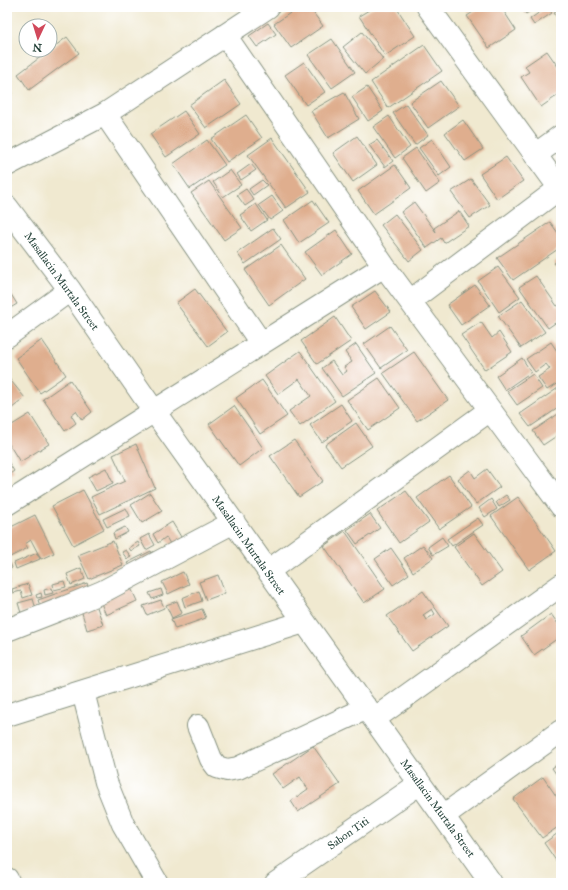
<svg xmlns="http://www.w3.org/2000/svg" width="568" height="890" viewBox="0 0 568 890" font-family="'IM FELL Great Primer',serif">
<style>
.building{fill:#dfae8e;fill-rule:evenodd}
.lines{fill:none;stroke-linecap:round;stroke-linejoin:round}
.minor-casing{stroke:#889382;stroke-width:24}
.minor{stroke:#fff;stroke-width:22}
.labels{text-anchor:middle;stroke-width:3.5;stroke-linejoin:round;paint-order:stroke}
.street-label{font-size:11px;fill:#1f3d34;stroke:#fff}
</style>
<rect width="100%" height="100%" fill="#fff"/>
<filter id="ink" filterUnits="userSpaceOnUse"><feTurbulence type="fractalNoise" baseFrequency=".025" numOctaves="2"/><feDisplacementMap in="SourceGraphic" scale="8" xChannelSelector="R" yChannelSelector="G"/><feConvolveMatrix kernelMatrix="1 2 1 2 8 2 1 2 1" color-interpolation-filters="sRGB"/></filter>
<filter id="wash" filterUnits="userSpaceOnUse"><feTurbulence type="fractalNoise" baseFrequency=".012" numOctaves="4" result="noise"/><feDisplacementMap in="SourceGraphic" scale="16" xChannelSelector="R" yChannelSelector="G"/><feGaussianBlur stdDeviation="0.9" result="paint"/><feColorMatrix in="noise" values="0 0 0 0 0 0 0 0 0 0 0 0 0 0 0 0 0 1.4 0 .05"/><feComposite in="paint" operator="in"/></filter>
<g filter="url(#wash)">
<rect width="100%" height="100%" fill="#f0e9d0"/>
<g id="blocks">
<path class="building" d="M299,7H309L323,26L291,48L274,24Z
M374,7H396L415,36L385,56L359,16Z
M465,7H475L468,12Z
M481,7H501L516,30L489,48L467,16Z
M522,7H536L526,14L521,8Z
M547,7L552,13L534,25L530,19Z
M561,8V24L554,13Z
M268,23L276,34L257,47L249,36Z
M362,32L383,59L365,74L343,47Z
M67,37L79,53L29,90L18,74Z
M332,39L355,72L332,88L308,55Z
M424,45L442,71L388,108L371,82Z
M547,51L561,71V93L541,107L521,77L529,72L525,66Z
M304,62L325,92L306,105L285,75Z
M224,80L241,104L206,128L189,105Z
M441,81L459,106L428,128L410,102Z
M7,86L12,94L7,97Z
M367,87L383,111L368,121L352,97Z
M344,92L359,119L328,138L311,111Z
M406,104L428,135L415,145L393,113Z
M184,111L200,134L166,157L150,134Z
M246,115L262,138L227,162L211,139Z
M389,116L410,147L395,158L373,127Z
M463,120L483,149L465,161L445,133Z
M357,136L377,165L353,182L333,153Z
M272,138L310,192L286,208L248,155Z
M432,139L451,167L439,176L419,148Z
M207,140L225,165L190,189L173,164Z
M377,140L393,161L385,167L369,145Z
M416,148L440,183L426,193L402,158Z
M506,157L523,181L497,199L480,174Z
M251,164L256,170L241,180L237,174Z
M395,165L411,188L374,214L358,191Z
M230,170L241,185L223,197L213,182Z
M471,179L490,205L470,218L451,192Z
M262,180L267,185L253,195L249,189Z
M209,181L242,228L224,240L191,193Z
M246,189L254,200L245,206L237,195Z
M272,196L283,211L270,220L259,205Z
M313,200L329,223L299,243L284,220Z
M414,202L436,232L434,228L459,211L469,226L444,243L441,238L427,248L401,212Z
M256,204L267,220L251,231L240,215Z
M395,214L423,250L409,261L381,225Z
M550,222L561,237V247L513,280L497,258Z
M273,228L281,239L245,264L237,253Z
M336,230L352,254L322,275L305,252Z
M281,245L305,279L269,305L245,270Z
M561,258V272L554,263Z
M498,267L520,297L499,312L478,281Z
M536,276L557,306L561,304V319L548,328L519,287Z
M475,285L490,305L461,325L447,305Z
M7,288L17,304L7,310Z
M195,289L227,332L208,346L176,303Z
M375,291L391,312L366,329L351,307Z
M522,300L545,332L521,348L498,316Z
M335,317L351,341L317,364L301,341Z
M481,322L492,338L499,332L512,352L485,370L461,335Z
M390,326L407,350L381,368L364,344Z
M42,340L66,375L40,393L16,358Z
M551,342L561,357V381L547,390L538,377L550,369L546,364L535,372L526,359Z
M356,344L376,373L342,396L322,368L332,361L342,375L347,371L344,367L352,362L345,352Z
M300,351L335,401L300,426L289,411L311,396L299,379L278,394L265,376Z
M414,352L448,400L417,421L383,373Z
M522,358L531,372L505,390L496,376Z
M533,374L542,388L517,405L507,391Z
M7,376L25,398L7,412Z
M379,378L400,408L368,430L347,400Z
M70,380L92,412L82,420L76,411L71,415L76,423L65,431L43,399Z
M262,380L287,416L260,434L236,398Z
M561,386V406L530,427L520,414Z
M341,404L352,421L322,442L310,425Z
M234,406L263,448L239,466L209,424Z
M561,412V433L543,445L533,431Z
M30,414L49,444L20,462L7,441V428Z
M356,423L372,446L341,467L325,445Z
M294,440L323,481L299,497L270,456Z
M136,444L155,488L100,514L91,497L125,481L113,455Z
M7,460L14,471L7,476Z
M106,468L113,483L96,491L88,477Z
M487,469L500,487L476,504L458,479L470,470L475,478Z
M449,475L471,507L439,529L417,498Z
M83,490L104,529L73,545L52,506Z
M406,491L429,522L399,543L377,511Z
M150,493L162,511L142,523L131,505Z
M506,495L510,500L499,507L496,502Z
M518,497L556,551L529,570L491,516Z
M491,499L497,509L485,517L479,508Z
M126,508L130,516L107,527L103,519Z
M370,514L380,528L357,544L347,530Z
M35,515L54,553L41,559L31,540L25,544L28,548L10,557L7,553V529Z
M478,518L483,525L452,546L447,539Z
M172,522L184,542L173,549L166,537L158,543L153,534Z
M125,527L128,532L115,539L113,533Z
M345,531L385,589L364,603L324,546Z
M474,533L502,572L482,586L454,547Z
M149,534L155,545L146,550L140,539Z
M442,537L448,546L433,555L428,547Z
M113,541L123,565L89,579L78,555Z
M138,542L140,546L131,551L129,548Z
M423,545L433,558L413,572L404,558Z
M391,548L409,574L393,585L375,559Z
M126,550L131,557L127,559L122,552Z
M151,551L156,560L132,572L127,563Z
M37,553L40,559L16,569L14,563Z
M7,556L12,568L7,571Z
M81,568L85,579L71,585L67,574Z
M183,572L189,584L168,594L162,582Z
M7,574L10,582L7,583Z
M218,575L225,593L206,600L199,582Z
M64,581L66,587L54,590L53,584Z
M87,583L91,592L41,609L38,600Z
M28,584L32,595L23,598L21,591L13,593L12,589Z
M51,588L53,593L45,595L44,590Z
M131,588L137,601L106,615L100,601Z
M161,589L163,595L152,599L149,593Z
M199,591L202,601L185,607L182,598Z
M423,591L448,626L412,651L387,616ZM432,609L435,614L426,620L423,615Z
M41,593L42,597L37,598L36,595Z
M33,599L36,609L21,613L18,603Z
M161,600L164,608L147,615L143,606Z
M95,601L103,625L87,630L80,606Z
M177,601L182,613L172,618L166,605Z
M202,609L206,618L175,629L171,619Z
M551,614L561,628V636L534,655L521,636Z
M313,746L340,784L298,812L291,801L308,789L300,777L283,789L272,774Z
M561,762V781L552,768Z
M543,777L561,803V825L542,838L513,799Z
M561,831V868L544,843Z"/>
</g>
</g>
<g filter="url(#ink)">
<use href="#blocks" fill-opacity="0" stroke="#889382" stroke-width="1"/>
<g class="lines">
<g class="minor-casing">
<path id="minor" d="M428,7L561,190
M225,35L384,266L561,506
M105,114L261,343
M535,155L561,136
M7,165L105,114L268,7
M7,207L70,290L154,411L491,883
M410,301L560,188
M7,336L70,290
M7,504L384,266
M268,571L490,410
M7,630L66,607L102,592L234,522
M83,692L106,782L123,824L157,883
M7,715L304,622
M374,719L561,585
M198,726L211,759L217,767L227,770L238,768L367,708
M443,816L561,731
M7,879L9,883
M276,883L419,784"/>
</g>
<use href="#minor" class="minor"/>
</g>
</g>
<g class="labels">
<g class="street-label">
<text transform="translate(62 281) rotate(54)" y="4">Masallacin Murtala Street</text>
<text transform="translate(249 545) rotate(55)" y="4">Masallacin Murtala Street</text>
<text transform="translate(438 808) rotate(54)" y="4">Masallacin Murtala Street</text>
<text transform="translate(348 833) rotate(-35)" y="4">Sabon Titi</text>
</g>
</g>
<rect width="568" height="890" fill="none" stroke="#fff" stroke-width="24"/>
<g transform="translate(38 38) rotate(184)"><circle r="19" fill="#ffffff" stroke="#a5b1ae"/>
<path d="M0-3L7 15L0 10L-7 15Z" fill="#d1495b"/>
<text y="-6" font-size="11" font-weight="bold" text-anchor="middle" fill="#1f3d34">N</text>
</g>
</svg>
